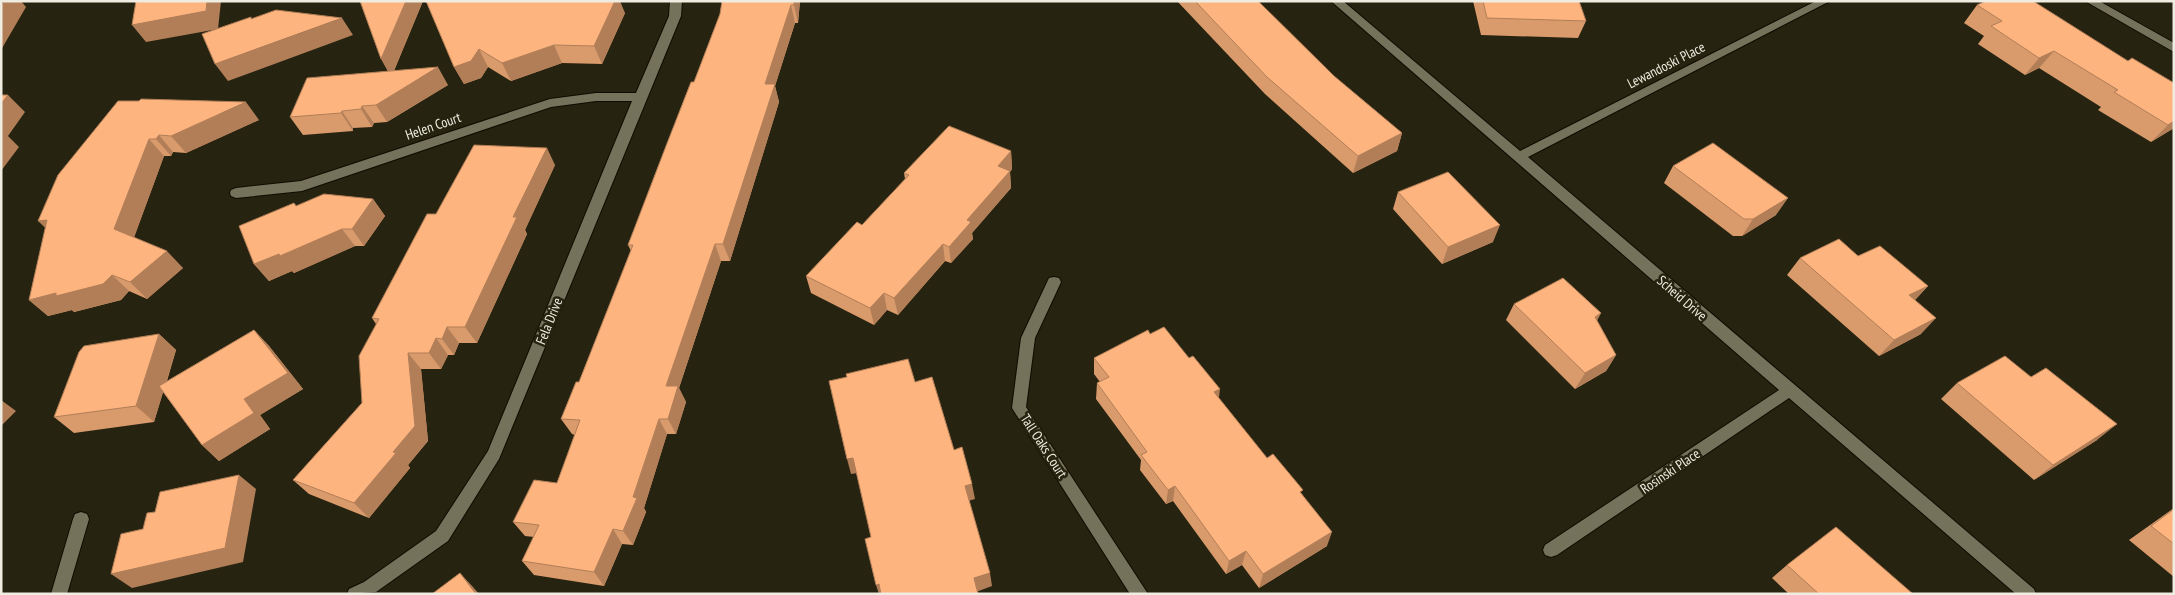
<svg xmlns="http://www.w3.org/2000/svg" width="2175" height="595" viewBox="0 0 2175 595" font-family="'PT Sans Narrow',sans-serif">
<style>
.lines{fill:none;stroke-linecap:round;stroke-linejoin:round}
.minor-casing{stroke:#100c00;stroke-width:2}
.minor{fill:#75725c;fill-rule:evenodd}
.wall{fill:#da9b6c}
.shaded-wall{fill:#b17e58}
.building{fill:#fdb47e;stroke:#b17e58}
.labels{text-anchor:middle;stroke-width:5;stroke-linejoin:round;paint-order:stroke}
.street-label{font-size:14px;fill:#efede1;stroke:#262310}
</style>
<rect width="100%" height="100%" fill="#262310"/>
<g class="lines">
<g class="minor-casing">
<path id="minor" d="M670,1H682L681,16L499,459L448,541L376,592L347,594L349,589L364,582L436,531L488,451L632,101H596L551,107L302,191L236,198L231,196L230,193L231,190L236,188L301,181L550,99L596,93H636L669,16Z
M1331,1H1343L1520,151L1816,1H1830L1528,157L2034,589L2036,594H2016L1789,398L1557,555L1551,557L1545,555L1543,550L1545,545L1779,390Z
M2085,1H2099L2174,43V52Z
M1054,277L1059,278L1061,282L1035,338L1026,407L1148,594H1130L1012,408L1021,338L1049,278Z
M81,512L87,514L89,519L67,594H51L73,519L75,514Z"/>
</g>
<use href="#minor" class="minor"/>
</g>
<path class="wall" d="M360,1H423L394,71L448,85L387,122L374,123L372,127L353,128V131L303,135L290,117L388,71Z
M426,1L625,13L602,64L562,63L511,81L488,67L481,78L464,84L454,67Z
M722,1H800L798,23H795L775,86L779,102L730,261H721L679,388L686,402L676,434H667L644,508L646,512L633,545L622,544L604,586L534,575L522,561L534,537L525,536L513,522L557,483L575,435L572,434L561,419L579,382L631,251L628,245L694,82L720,14Z
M1177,1H1258L1334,76L1402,133L1397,151L1353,173L1265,94Z
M1473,1H1579L1586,21L1578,38L1481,35Z
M1986,1L2174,128L2151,142L2098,110L2101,107L2039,68L2025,75L1978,44L1984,36L1964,23L1977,5Z
M118,101L259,120L186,153L173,152L171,156H164L134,237L183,268L147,299L129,291L121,300L74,312L72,310L48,316L29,300Z
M1011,151L1012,169L1010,172L1011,188L972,233L973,239L951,263L945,261L898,315L887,310L874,325L811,293L806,276L862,225L905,179L904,173Z
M555,165L525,230L527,234L477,343H459L454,355H448L441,369H421L428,441L408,465L410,468L369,518L309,494L293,480L362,403L376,324L372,318L436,214Z
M1673,166L1776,215L1742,236H1733L1664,183Z
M1398,192L1493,242L1442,264L1393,209Z
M373,199L385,216L364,246H355L294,273L292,271L269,281L254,264Z
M1858,256L1928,286L1915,300L1921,334L1879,356L1787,275L1800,258Z
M1514,304L1601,313L1597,320L1616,355L1606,371L1575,389L1506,320Z
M254,330L269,346L303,389L260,415L270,429L219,461L202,445L163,392L154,422L74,433L54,417L159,334L176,350L167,381Z
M1150,334L1219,398L1267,458L1302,494L1327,546L1259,588L1242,565L1226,574L1173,501L1166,504L1140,470L1141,460L1096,399L1097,383L1100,382L1094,374V358Z
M1957,383L2097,440L2034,480L1941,399Z
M2174,508V577L2129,540Z
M1787,565L1913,594H1789L1772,578Z"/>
<path class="shaded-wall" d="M4,1H21L26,7L1,50V5Z
M207,1H221L218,29L146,42L132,25Z
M406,1H423L391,77L381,59Z
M615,1H620L625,13L602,64L594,46Z
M794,1H800L798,23L794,5Z
M791,5L795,23L775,86L779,102L730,261L723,244L765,84Z
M342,18L353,35L228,81L215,64Z
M554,45L562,63L511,81L502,63Z
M479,49L488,67L481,78L464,84L454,67Z
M2054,51L2039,68L2025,75L2039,58Z
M438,67L448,85L387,122L376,105Z
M8,95L25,112L8,136L19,147L1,171V104Z
M246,102L259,120L186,153L171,136Z
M362,106L374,123L372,127L361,109Z
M342,111L353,128V131L341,113Z
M2174,121V128L2151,142L2168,125Z
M1402,133L1397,151L1353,173L1358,156Z
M159,135L173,152L171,156L156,139Z
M149,139L164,156L131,246L114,229Z
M547,148L555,165L525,230L527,234L477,343L465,327L513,217Z
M1011,151L1012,169L1010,172L1011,188L972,233L973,239L951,263L949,247L998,166Z
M1788,198L1776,215L1742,236L1753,219Z
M373,199L385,216L364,246L352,229Z
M47,220L56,238L38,221Z
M1500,225L1493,242L1442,264L1448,247Z
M342,229L355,246L294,273L292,271L269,281L254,264Z
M715,244L721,261L679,388L686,402L676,434L668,419L666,386Z
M943,244L945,261L898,315L894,298Z
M167,251L183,268L147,299L130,282Z
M112,275L129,291L121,300L74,312L72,310L48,316L29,300Z
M1928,286L1913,302L1909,295Z
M884,293L887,310L874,325L870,308Z
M1601,313L1592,330L1595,317Z
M1936,318L1921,334L1879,356L1894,340Z
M447,327L459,343L454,355L442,339Z
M254,330L269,346L303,389L260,415L270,429L219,461L202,445L244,399Z
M159,334L176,350L154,422L136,406Z
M436,338L448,355L441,369L429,353Z
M408,353L421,369L428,441L408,465L410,468L369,518L354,503L393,452Z
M1616,355L1606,371L1575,389L1585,373Z
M1220,389L1218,405L1214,392Z
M1,400L16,411L1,426Z
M659,419L667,434L644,508L646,512L633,545L623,531L633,497Z
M2117,424L2097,440L2034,480L2053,465Z
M853,458L858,473L851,474L847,459Z
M239,475L256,489L243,562L132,588L111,574Z
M972,484L975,499L968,501L965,486Z
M1175,486L1173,501L1166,504L1168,490Z
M613,529L622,544L604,586L594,572Z
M1332,532L1327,546L1259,588L1263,574Z
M1246,551L1242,565L1226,574L1229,561Z
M460,573L473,587L479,594H476Z
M990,573L992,586L976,592L974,578Z
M879,584L882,594H879L876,585Z"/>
<path class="building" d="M136,1H207L206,11L132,25Z
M360,1H406L381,59Z
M426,1H615L594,46L554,45L502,63L479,49L471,61L454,67Z
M722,1H794V5H791L765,84H775L723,244H715L666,386H678L668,419H659L633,497L637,498L623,531L613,529L594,572L522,561L539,525L513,522L534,480L557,483L580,420L561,419L576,382H579L633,245H628L666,146L691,82H694L720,14Z
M1195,1H1258L1334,76L1402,133L1358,156L1267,77Z
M1483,1H1579L1586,21L1487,18Z
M1986,1H2033L2128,61L2132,58L2174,83V121L2168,125L2114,92L2118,90L2054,51L2039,58L1991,26L2002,21L1977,5Z
M276,10L342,18L215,64L202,34L251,17V19Z
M438,67L376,105L362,106L361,109L342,111L341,113L290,117L307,78Z
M1,95H8L1,104Z
M141,99L246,102L171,136L159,135L156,139H149L114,229L167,251L130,282L112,275L103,284L56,296V293L29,300L47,220L38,221L58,175L118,101H139Z
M949,126L1011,151L998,166L1010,171L967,220L971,222L949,247L943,244L894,298L884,293L870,308L806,276L857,222L862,225L909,175L904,173Z
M1713,143L1788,198L1753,219H1744L1673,166Z
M474,145L547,148L513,217H517L465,327H447L442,339L436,338L429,353H408L415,426L393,452L396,453L354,503L293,480L362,403L359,356L379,319L372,318L427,214H436Z
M1448,172L1500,225L1448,247L1398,192Z
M324,194L373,199L352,229H342L280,256L279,254L254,264L239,226L294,203L296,206Z
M1839,239L1858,256L1880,246L1928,286L1909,295L1936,318L1894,340L1800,258Z
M1563,278L1601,313L1595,317L1616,355L1585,373L1514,304Z
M1164,327L1189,358L1193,356L1220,389L1214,392L1267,458L1273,454L1303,490L1300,492L1332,532L1263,574L1246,551L1229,561L1175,486L1168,490L1141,455L1147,452L1097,383L1109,377L1094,358L1148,330L1150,334Z
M254,330L288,373L244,399L254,413L202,445L159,386Z
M159,334L136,406L54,417L79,352L84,346Z
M2005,356L2031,377L2046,368L2117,424L2053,465L1957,383Z
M908,359L915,382L932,377L954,450L962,447L972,484L965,486L990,573L974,578L978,594H881L879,584L876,585L865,539L871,537L853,458L847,459L829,381L847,377L846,374Z
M239,475L225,548L111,574L121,534L143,529L147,513L155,512L160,492Z
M2174,509V544L2151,526Z
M1836,527L1913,594H1819L1787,565Z
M460,573L476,594H432Z"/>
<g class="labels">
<g class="street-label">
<text transform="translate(1666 65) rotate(-27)" y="5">Lewandoski Place</text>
<text transform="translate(433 126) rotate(-19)" y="5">Helen Court</text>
<text transform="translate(1682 298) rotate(41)" y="5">Scheid Drive</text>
<text transform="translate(549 321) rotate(-68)" y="5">Fela Drive</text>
<text transform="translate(1044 446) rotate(57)" y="5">Tall Oaks Court</text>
<text transform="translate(1670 471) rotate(-34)" y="5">Rosinski Place</text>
</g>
</g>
<rect width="2175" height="595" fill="none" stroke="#efede1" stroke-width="5"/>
</svg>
